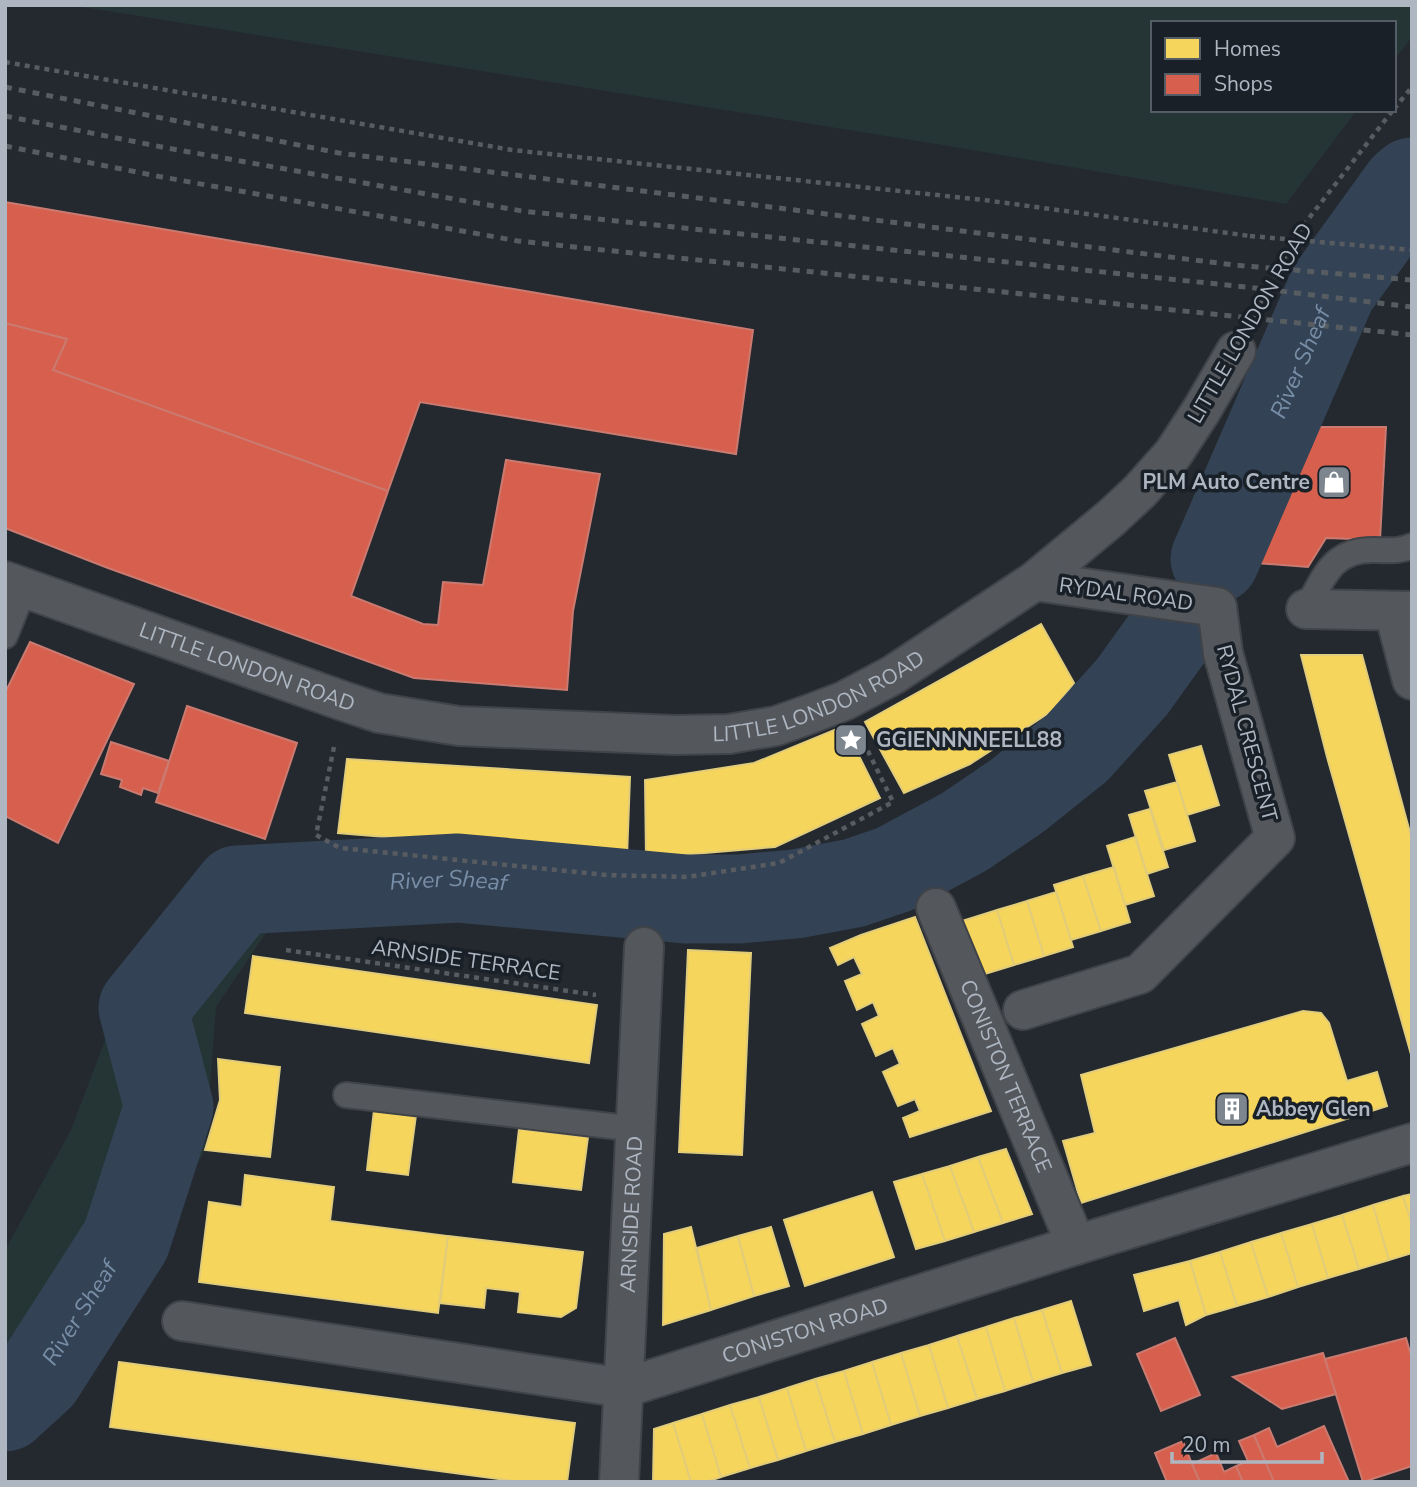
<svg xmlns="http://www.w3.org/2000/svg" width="1417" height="1487" viewBox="0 0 1417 1487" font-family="'Nunito Sans',sans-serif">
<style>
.green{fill:#253535}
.water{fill:#334355}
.homes{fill:#f6d55c;stroke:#e0cc7a;stroke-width:2}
.shops{fill:#d6604d;stroke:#ca7a70;stroke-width:2}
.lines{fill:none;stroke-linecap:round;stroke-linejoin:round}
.river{stroke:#334355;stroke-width:89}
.service-casing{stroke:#404348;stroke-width:28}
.minor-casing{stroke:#404348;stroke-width:42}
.path{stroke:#585c61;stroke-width:4.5;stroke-dasharray:5 5;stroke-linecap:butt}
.service{stroke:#54585d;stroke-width:24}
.minor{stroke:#54585d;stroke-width:38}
.rail{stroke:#575c61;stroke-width:5;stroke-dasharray:7 7;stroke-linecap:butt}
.path-bridge{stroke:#585c61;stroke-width:4.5;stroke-dasharray:5 5;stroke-linecap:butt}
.labels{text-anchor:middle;stroke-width:7;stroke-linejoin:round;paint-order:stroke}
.street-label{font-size:21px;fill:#adb6c1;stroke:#192028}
.poi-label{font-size:21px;font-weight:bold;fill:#adb6c1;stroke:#192028;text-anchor:start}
.water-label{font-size:23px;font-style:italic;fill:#788ea7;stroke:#192028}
</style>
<rect width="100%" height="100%" fill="#24292f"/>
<path class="green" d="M70,5H1412V37L1394,60V23H1153V110H1357L1286,204L949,146Z
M273,861L333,862L347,913L268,930L216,1007L205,1150L112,1328L5,1440V1250L71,1130L121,998L226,865Z"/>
<path class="water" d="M1412,143V236L1342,229C1364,194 1378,170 1412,143Z"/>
<path class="homes" d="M1041,624L1074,683L1052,711L970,764L904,793L865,722Z
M1301,655H1362L1412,840V1058L1327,757Z
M844,726L880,798L775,847L646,858L645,780L754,763Z
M1201,746L1219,805L1187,815L1169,755Z
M347,759L630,777L627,857L338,833Z
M1177,782L1195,841L1164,850L1145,791Z
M1150,809L1168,867L1147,874L1129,815Z
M1135,837L1154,896L1125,905L1107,846Z
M1114,867L1130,922L1101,931L1083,876Z
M1083,876L1101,931L1071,940L1054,885Z
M1056,892L1073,947L1044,956L1027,901Z
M1027,901L1044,956L1014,965L997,910Z
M997,910L1014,965L975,977L959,922Z
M915,917L991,1111L910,1137L903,1118L920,1111L915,1099L898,1106L883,1072L900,1064L893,1048L876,1056L862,1024L879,1016L873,1002L857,1010L845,981L862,974L854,957L838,965L830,948L861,935Z
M688,950L751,953L742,1155L679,1152Z
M253,956L597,1005L589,1063L245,1013Z
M1303,1011L1321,1013L1329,1023L1347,1081L1377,1072L1387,1106L1081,1203L1063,1141L1095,1133L1081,1075Z
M218,1059L280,1067L270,1157L205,1150L220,1100Z
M374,1110L416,1115L408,1175L367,1170Z
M519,1129L588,1137L581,1190L513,1182Z
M1006,1149L1032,1214L1003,1223L978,1157Z
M978,1157L1003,1223L974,1232L950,1166Z
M950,1166L974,1232L945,1241L922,1174Z
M922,1174L945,1241L916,1249L894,1182Z
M245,1175L334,1187L330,1221L448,1236L438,1313L199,1282L209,1202L242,1207Z
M872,1192L894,1257L805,1286L784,1220Z
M1412,1194V1224L1403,1196Z
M1403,1196L1412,1224V1253L1389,1260L1373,1205Z
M1373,1205L1389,1260L1359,1269L1342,1215Z
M1342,1215L1359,1269L1328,1278L1312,1224Z
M1312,1224L1328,1278L1298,1287L1281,1233Z
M691,1227L711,1310L663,1325L664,1234Z
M771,1227L789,1286L754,1296L738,1236Z
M1281,1233L1298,1287L1268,1297L1251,1242Z
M448,1236L583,1252L576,1308L561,1317L518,1312L520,1292L486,1288L484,1308L440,1303Z
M738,1236L754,1296L711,1310L697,1248Z
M1251,1242L1268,1297L1237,1306L1220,1252Z
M1220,1252L1237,1306L1206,1315L1190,1261Z
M1190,1261L1206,1315L1186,1325L1179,1300L1144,1311L1134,1275Z
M1071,1301L1091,1365L1062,1373L1042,1310Z
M1042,1310L1062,1373L1033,1382L1014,1318Z
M1014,1318L1033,1382L1005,1391L986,1327Z
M986,1327L1005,1391L977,1399L957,1336Z
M957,1336L977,1399L948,1408L929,1345Z
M929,1345L948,1408L920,1416L901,1353Z
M901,1353L920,1416L891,1425L872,1362Z
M119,1362L575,1423L567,1482H521L110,1427Z
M872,1362L891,1425L863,1434L844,1371Z
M844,1371L863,1434L835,1442L815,1379Z
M815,1379L835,1442L806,1451L787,1388Z
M787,1388L806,1451L778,1460L759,1397Z
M759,1397L778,1460L750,1468L730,1405Z
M730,1405L750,1468L721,1477L702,1414Z
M702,1414L721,1477L706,1482H691L673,1423Z
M673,1423L691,1482H653L654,1429Z"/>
<path class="shops" d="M5,202L753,330L736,454L420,402L388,491L53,370L67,339L5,323Z
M5,323L67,339L53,370L388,491L351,596L423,624L438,625L443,582L483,585L506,460L600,474L573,611L567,690L414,678L108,568L5,528Z
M1315,427H1386L1380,540L1326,538L1308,567L1242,562Z
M30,642L134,684L58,843L5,816V693Z
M187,706L297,743L265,839L156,802Z
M111,742L169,761L158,793L143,788L141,795L120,787L122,780L101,774Z
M1175,1338L1200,1395L1161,1411L1137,1354Z
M1406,1338L1412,1359V1466L1363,1482L1325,1359Z
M1323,1353L1336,1394L1282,1409L1233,1377Z
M1324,1426L1349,1482H1274L1254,1435L1269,1428L1277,1447Z
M1254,1435L1274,1482H1243L1236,1466L1248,1461L1239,1441Z
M1183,1441L1192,1464L1200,1482H1167L1155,1453Z
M1216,1453L1224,1472L1236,1466L1243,1482H1200L1192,1464Z"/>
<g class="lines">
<g class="river">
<path id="s1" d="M1215,559L1332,289L1405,188L1412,182"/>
<path id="s2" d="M5,1407L39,1376L126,1240L169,1107L143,1008L238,890L458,878L686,899H739L795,894L854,883L895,869L964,832L1017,796L1077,748L1132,687L1168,637"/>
</g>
<g class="service-casing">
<path id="service" d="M1306,609C1324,578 1331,550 1373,550C1387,550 1399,552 1412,546
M5,636L24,589
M346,1095L636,1129"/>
</g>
<g class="minor-casing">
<g id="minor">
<path id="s3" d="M5,581L343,701L379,713L459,726L675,735L729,734L776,726L810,714L844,701L893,675L1035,581L1111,518L1140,491L1173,454L1201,411L1236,351"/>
<path d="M1306,609L1412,611"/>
<path d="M1394,611L1412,680"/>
<path id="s4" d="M936,908L1076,1245"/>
<path d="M1023,1010L1140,974L1275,838L1223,653L1217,607L1035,581"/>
<path id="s5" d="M182,1321L624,1388L1076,1245L1412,1143"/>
<path id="s6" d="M619,1482L644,947"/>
</g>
</g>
<path class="path" d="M5,62L512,150L984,200L1250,236
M1394,109L1412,87
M1255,313L1299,231L1393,110
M334,747L316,835L340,848L606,875L687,877L779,863L893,802L864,743
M286,950L596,995"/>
<use href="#service" class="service"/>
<use href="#minor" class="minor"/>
<path class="rail" d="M5,87L339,153L1234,265L1412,280
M5,116L167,148L522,211L1255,288L1412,307
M5,146L162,177L518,241L1412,335"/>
<path class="path-bridge" d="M1250,236L1412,250"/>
</g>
<defs>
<g id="shop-square" transform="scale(1.75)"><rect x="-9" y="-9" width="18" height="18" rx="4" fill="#7d858e" stroke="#192028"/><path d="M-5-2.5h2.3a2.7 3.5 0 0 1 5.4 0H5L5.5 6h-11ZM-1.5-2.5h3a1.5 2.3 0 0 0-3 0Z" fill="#fff"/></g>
<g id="sight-square" transform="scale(1.75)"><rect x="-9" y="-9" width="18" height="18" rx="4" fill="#7d858e" stroke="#192028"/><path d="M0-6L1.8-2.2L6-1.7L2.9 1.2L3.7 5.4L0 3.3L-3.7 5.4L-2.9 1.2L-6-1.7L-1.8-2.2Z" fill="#fff"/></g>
<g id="building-square" transform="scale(1.75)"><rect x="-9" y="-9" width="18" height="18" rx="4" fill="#7d858e" stroke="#192028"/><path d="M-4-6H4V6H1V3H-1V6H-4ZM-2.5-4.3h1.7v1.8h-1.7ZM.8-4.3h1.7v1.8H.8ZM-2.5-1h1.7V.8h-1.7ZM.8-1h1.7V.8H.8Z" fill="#fff"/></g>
</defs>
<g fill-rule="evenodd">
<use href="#shop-square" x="1334" y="482"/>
<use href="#sight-square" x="851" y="740"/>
<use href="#building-square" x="1232" y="1109"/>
</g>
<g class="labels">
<g class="street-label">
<text transform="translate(1250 323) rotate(-60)" y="7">LITTLE LONDON ROAD</text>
<text transform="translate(1126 594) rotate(8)" y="7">RYDAL ROAD</text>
<text dy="7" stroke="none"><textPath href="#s3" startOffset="257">LITTLE LONDON ROAD</textPath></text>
<text dy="7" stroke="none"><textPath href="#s3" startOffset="845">LITTLE LONDON ROAD</textPath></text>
<text transform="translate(1247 733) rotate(75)" y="7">RYDAL CRESCENT</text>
<text transform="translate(466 960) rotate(8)" y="7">ARNSIDE TERRACE</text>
<text dy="7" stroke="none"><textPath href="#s4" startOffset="182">CONISTON TERRACE</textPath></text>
<text dy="7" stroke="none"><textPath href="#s6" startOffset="268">ARNSIDE ROAD</textPath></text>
<text dy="7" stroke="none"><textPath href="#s5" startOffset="637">CONISTON ROAD</textPath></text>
</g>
<g class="poi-label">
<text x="1310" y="489" text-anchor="end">PLM Auto Centre</text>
<text x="876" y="747">GGIENNNNEELL88</text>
<text x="1256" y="1116">Abbey Glen</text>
</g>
<g class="water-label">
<text dy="8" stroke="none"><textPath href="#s1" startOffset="214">River Sheaf</textPath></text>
<text dy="8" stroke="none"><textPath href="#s2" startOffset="812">River Sheaf</textPath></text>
<text dy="8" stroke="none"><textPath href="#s2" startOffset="121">River Sheaf</textPath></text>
</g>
</g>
<rect width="1417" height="1487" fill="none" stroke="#adb6c1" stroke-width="14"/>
<rect x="1151" y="21" width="245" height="91" fill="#192028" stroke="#545c65" stroke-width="2"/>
<rect x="1165" y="38" width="35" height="21" fill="#f6d55c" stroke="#545c65" stroke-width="2"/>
<text x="1214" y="56" font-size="21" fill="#adb6c1">Homes</text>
<rect x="1165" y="74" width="35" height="21" fill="#d6604d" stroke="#545c65" stroke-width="2"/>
<text x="1214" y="91" font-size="21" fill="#adb6c1">Shops</text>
<path d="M1172 1452v10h150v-10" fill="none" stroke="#adb6c1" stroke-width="3.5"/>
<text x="1182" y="1452" font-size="21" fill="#adb6c1" stroke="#192028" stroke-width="5" paint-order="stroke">20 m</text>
</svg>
